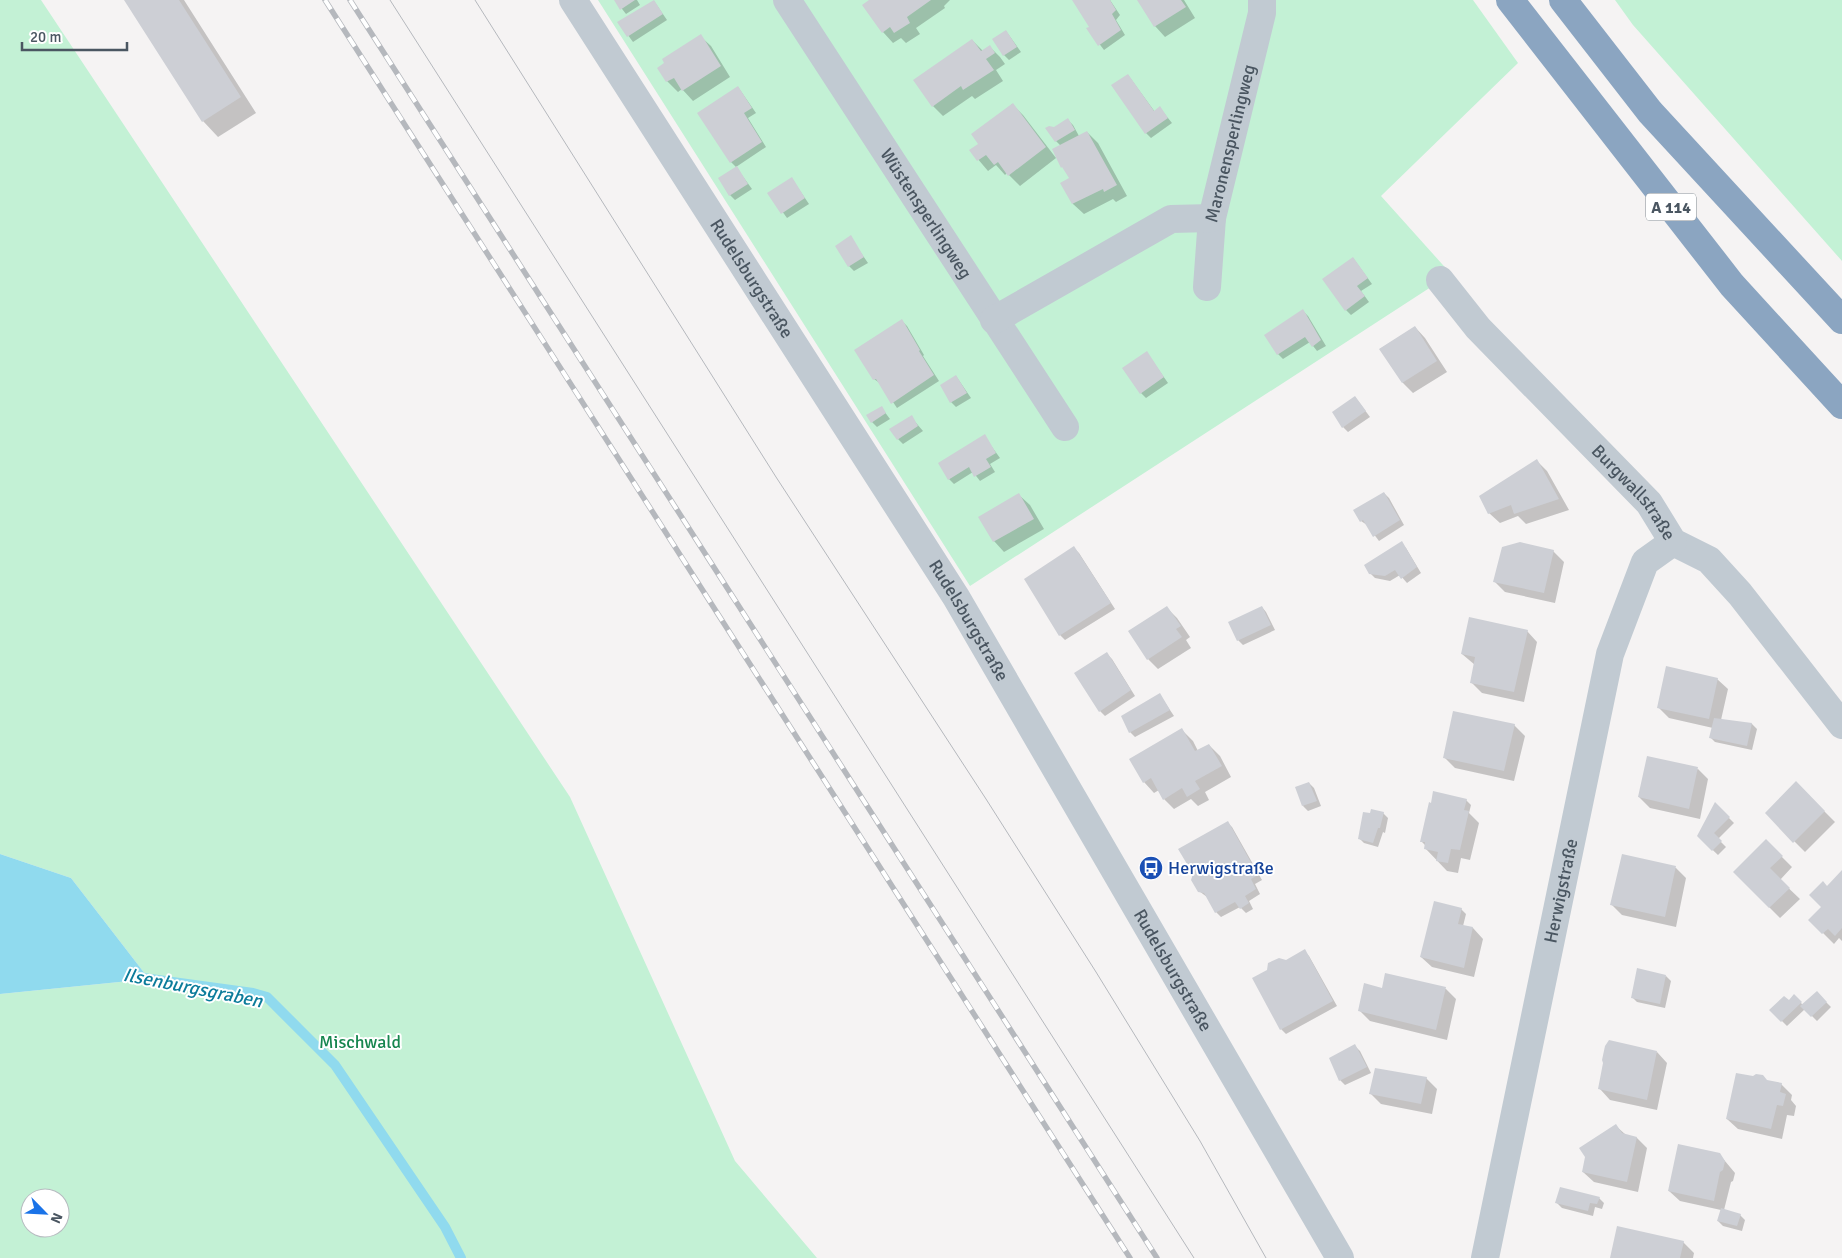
<svg xmlns="http://www.w3.org/2000/svg" width="1842" height="1258" viewBox="0 0 1842 1258" font-family="Signika,sans-serif">
<style>
.green{fill:#c3f1d5;fill-rule:evenodd}
.water{fill:#90daee}
.shadow{fill:#0003}
.lines{fill:none;stroke-linecap:round;stroke-linejoin:round}
.stream{stroke:#90daee;stroke-width:10}
.building{fill:#cdcfd5}
.minor{stroke:#c1cad2;stroke-width:28}
.highway{stroke:#8ba5c1;stroke-width:28}
.tram{stroke:#b5b8bd;stroke-width:1}
.rail-casing{stroke:#b5b8bd;stroke-width:5.5}
.rail{stroke:#fff;stroke-width:4;stroke-dasharray:11;stroke-linecap:butt}
.labels{text-anchor:middle;stroke-width:4;stroke-linejoin:round;paint-order:stroke}
.shield{fill:#fff;stroke:#808990;stroke-width:1}
.shield-label{font-size:16px;font-weight:bold;fill:#4a5661}
.street-label{font-size:18px;fill:#4a5661;stroke:#fff}
.transit-label{font-size:18px;fill:#164399;stroke:#fff;text-anchor:start}
.park-label{font-size:18px;fill:#17864f;stroke:#fff}
.water-label{font-size:19px;font-style:italic;fill:#0c7c9b;stroke:#fff}
</style>
<rect width="100%" height="100%" fill="#f5f3f3"/>
<path class="green" d="M0,0H41L570,797L735,1161L817,1258H0V994L149,979L71,878L0,854ZM30,1198H60V1228H30Z
M598,0H1473L1518,63L1381,196L1451,274L970,586Z
M1615,0H1842V261L1633,25Z"/>
<path class="water" d="M0,854L71,878L149,979L0,994Z"/>
<path class="shadow" d="M126,0H184L256,113L218,137L203,121Z
M615,0H637L640,5L626,14Z
M871,0H950L944,6L945,8L916,28L920,34L906,43L901,38L893,43L883,32Z
M1073,0H1110L1120,15L1116,20L1125,35L1104,50L1088,29L1091,28Z
M1138,0H1184L1195,18L1165,37L1155,26Z
M654,1L667,20L633,42L619,23Z
M1006,31L1021,52L1009,60L1004,55Z
M700,36L711,46L730,77L693,101L682,89L678,92L667,81L659,68Z
M972,40L983,51L990,47L1000,57L1005,64L996,70L1003,81L975,99L972,96L943,116L933,106Z
M1128,75L1155,112L1160,108L1172,123L1151,138L1146,133Z
M738,87L756,113L748,118L766,147L736,167L752,189L735,200L730,195L736,167L731,162Z
M1012,104L1023,115L1056,158L1020,186L1007,173L1005,175L996,165L988,171L971,151L980,145Z
M1068,120L1073,125L1079,136L1087,132L1098,143L1127,196L1116,202L1113,199L1084,214L1073,204L1062,184L1071,179L1061,146L1056,141L1054,128Z
M792,179L809,204L787,218L769,193Z
M850,237L868,263L854,271L849,266Z
M1353,258L1372,284L1361,291L1369,302L1351,315L1346,310Z
M1303,311L1308,316L1326,346L1317,351L1310,342L1283,359L1278,354Z
M902,321L907,326L924,355L923,356L939,381L897,408L881,384L874,379Z
M1415,327L1425,338L1447,372L1413,393L1403,383L1380,349Z
M1147,353L1168,383L1146,398L1141,393Z
M956,376L971,398L956,407L951,402Z
M1355,397L1370,417L1348,432L1343,427Z
M881,407L890,419L877,427L872,422Z
M911,417L923,431L903,444L898,439Z
M984,436L1000,458L990,464L995,472L980,481L973,472L954,484L949,479Z
M1537,461L1547,471L1569,510L1526,524L1518,516L1500,523L1489,513Z
M1384,493L1389,498L1404,525L1379,541L1367,525L1361,521Z
M1019,495L1030,505L1044,529L1004,552L994,541Z
M1401,543L1406,548L1421,573L1407,583L1400,575L1390,581L1375,578L1370,573Z
M1074,548L1079,553L1115,609L1065,640L1060,635Z
M1553,551L1564,562L1555,603L1505,592L1495,582Z
M1262,607L1266,612L1275,630L1243,645L1238,640Z
M1167,608L1177,618L1190,637L1186,640L1191,648L1158,669L1148,659Z
M1527,631L1537,642L1524,702L1482,693L1471,682L1475,665L1462,654Z
M1107,654L1112,659L1135,696L1105,716L1100,711Z
M1717,679L1728,689L1721,720L1752,724L1757,729L1752,750L1715,742L1710,737L1713,728L1669,718L1659,708Z
M1160,695L1174,716L1135,737L1130,732Z
M1514,725L1525,736L1514,781L1455,768L1444,757Z
M1182,730L1193,741L1198,751L1209,745L1220,756L1231,777L1205,792L1209,800L1198,806L1191,799L1174,809L1164,799L1159,790L1154,793L1144,782Z
M1698,769L1708,779L1700,819L1650,808L1639,797Z
M1309,783L1314,788L1321,806L1308,811L1303,806Z
M1796,783L1835,822L1805,852L1766,813Z
M1466,800L1471,805L1469,813L1479,823L1470,860L1461,858L1458,873L1447,871L1425,848L1426,846L1421,841L1432,804Z
M1715,804L1734,823L1718,839L1726,847L1718,855L1698,836Z
M1383,813L1388,818L1385,833L1383,832L1378,847L1364,843L1359,838Z
M1227,822L1232,827L1262,880L1255,884L1260,894L1249,901L1253,909L1246,913L1240,907L1221,917L1216,912L1207,897L1199,891L1195,874Z
M1766,841L1792,867L1780,880L1800,899L1780,918L1734,872Z
M1623,855L1676,868L1686,878L1676,927L1622,915L1611,904Z
M1842,872V941L1839,938L1834,944L1810,920L1823,907L1828,887Z
M1461,909L1466,914L1463,926L1473,928L1483,939L1474,977L1432,967L1421,957Z
M1304,951L1309,956L1337,1006L1286,1034L1281,1029L1286,961Z
M1386,975L1446,989L1456,999L1447,1040L1370,1021L1360,1011L1383,989Z
M1666,976L1671,981L1665,1008L1637,1002L1632,997Z
M1817,993L1831,1007L1817,1021L1805,1009L1787,1026L1771,1010L1789,1001L1794,996L1803,1005Z
M1355,1046L1360,1051L1371,1073L1345,1085L1340,1080Z
M1657,1052L1667,1063L1657,1110L1610,1100L1600,1089Z
M1426,1078L1437,1089L1432,1114L1381,1104L1371,1094Z
M1768,1081L1781,1084L1792,1095L1791,1100L1796,1106L1794,1116L1787,1115L1782,1139L1738,1129L1727,1119Z
M1616,1126L1626,1135L1637,1138L1647,1148L1638,1192L1594,1182L1583,1172Z
M1720,1155L1735,1173L1733,1181L1731,1182L1724,1210L1740,1215L1745,1220L1742,1231L1723,1226L1718,1221L1721,1210L1680,1201L1669,1191Z
M1599,1198L1604,1203L1602,1209L1595,1207L1593,1216L1562,1208L1557,1203Z
M1683,1242L1694,1253L1693,1258H1612Z"/>
<g class="lines">
<path class="stream" d="M136,977L253,993L267,997L335,1065L445,1227L461,1258"/>
</g>
<path class="building" d="M124,0H179L241,97L202,122Z
M614,0H635L620,10Z
M654,0L663,14L627,37L617,22Z
M869,0H931L907,17L910,23L894,33L890,27L882,33L862,5Z
M1072,0H1110L1116,10L1112,14L1121,30L1098,46L1086,28L1089,27Z
M1137,0H1181L1186,7L1154,27Z
M1006,30L1017,47L1003,56L992,39Z
M701,34L721,66L682,91L674,78L666,82L657,68L664,63L662,59Z
M972,39L981,51L990,45L995,53L986,59L994,70L963,90L961,86L932,107L913,80Z
M1128,74L1154,111L1160,106L1168,118L1145,134L1111,85Z
M738,86L752,108L744,113L762,142L730,163L697,113Z
M1013,103L1046,147L1008,176L998,162L994,165L986,155L977,161L969,150L978,144L971,134Z
M1068,118L1075,130L1055,142L1045,128L1049,126L1054,127Z
M1087,131L1117,185L1104,192L1103,189L1072,204L1060,183L1069,178L1062,167L1061,168L1052,149Z
M737,166L748,184L729,196L718,178Z
M792,177L805,198L781,214L767,193Z
M851,235L864,257L848,267L835,246Z
M1353,257L1368,278L1357,286L1365,296L1345,311L1322,279Z
M1303,309L1321,340L1312,347L1305,337L1277,355L1264,335Z
M902,319L920,350L919,351L934,375L891,404L876,379L873,380L854,350Z
M1415,326L1437,361L1402,383L1379,349Z
M1147,351L1164,377L1140,394L1122,368Z
M956,375L967,393L950,403L940,385Z
M1355,396L1366,411L1342,428L1332,412Z
M882,406L886,413L871,423L866,415Z
M912,415L918,426L897,440L889,429Z
M985,434L996,453L986,459L991,467L974,477L969,467L948,480L938,463Z
M1537,459L1559,499L1514,514L1511,505L1488,514L1479,496Z
M1384,492L1400,520L1373,537L1363,520L1360,522L1353,510Z
M1019,493L1034,519L993,542L978,517Z
M1402,541L1417,567L1401,579L1395,570L1385,576L1369,574L1364,565Z
M1520,542L1554,550L1544,593L1493,582L1502,547Z
M1074,546L1111,603L1059,636L1024,579Z
M1167,606L1181,626L1176,629L1182,637L1147,660L1128,631Z
M1262,606L1271,625L1237,641L1228,622Z
M1469,617L1528,630L1514,692L1470,683L1475,657L1461,654Z
M1107,652L1131,690L1099,712L1074,673Z
M1666,666L1718,678L1709,719L1657,708Z
M1160,693L1170,710L1129,733L1121,716Z
M1453,711L1515,724L1504,771L1443,758Z
M1714,718L1752,723L1747,746L1709,738Z
M1182,728L1195,751L1209,744L1222,766L1195,781L1200,789L1187,797L1182,788L1163,800L1151,778L1143,783L1129,759Z
M1647,756L1698,767L1689,809L1638,797Z
M1796,781L1825,811L1793,843L1765,813Z
M1309,782L1317,801L1302,806L1295,787Z
M1433,791L1467,799L1464,810L1469,811L1460,850L1451,849L1448,863L1436,861L1438,852L1424,849L1425,842H1420L1429,802L1431,803Z
M1715,802L1730,817L1714,833L1722,841L1712,851L1697,836Z
M1371,809L1384,812L1380,828H1378L1373,843L1358,839L1363,812L1370,813Z
M1228,821L1258,875L1251,879L1256,889L1245,896L1249,903L1240,909L1235,902L1215,913L1204,893L1198,892L1191,880L1193,874L1178,849Z
M1766,839L1783,856L1770,868L1790,888L1769,908L1733,872Z
M1622,854L1676,866L1665,917L1610,905Z
M1842,870V928L1835,936L1828,929L1822,934L1808,920L1821,907L1809,895L1823,881L1827,886Z
M1434,901L1462,908L1458,924L1473,927L1464,968L1420,957Z
M1305,949L1333,1001L1280,1030L1252,978L1267,970L1268,963L1279,958L1286,960Z
M1637,968L1666,975L1660,1004L1631,998Z
M1385,973L1446,987L1436,1030L1358,1011L1364,983L1382,988Z
M1817,991L1827,1002L1811,1017L1800,1006Z
M1794,994L1802,1002L1781,1022L1769,1010L1784,996L1789,1000Z
M1609,1040L1657,1051L1647,1100L1598,1089L1603,1063L1602,1060L1605,1046Z
M1355,1044L1367,1067L1339,1081L1329,1058Z
M1375,1068L1427,1077L1421,1104L1369,1094Z
M1736,1073L1753,1076L1756,1074L1763,1075L1767,1080L1782,1083L1780,1092L1786,1094L1783,1106L1777,1105L1771,1129L1726,1119Z
M1616,1124L1622,1133L1637,1137L1627,1182L1582,1172L1585,1157L1579,1148Z
M1678,1144L1720,1153L1725,1161L1723,1170L1720,1172L1714,1201L1668,1191Z
M1560,1187L1600,1197L1597,1204L1590,1203L1588,1211L1555,1203Z
M1721,1208L1741,1214L1737,1226L1717,1221Z
M1617,1226L1684,1241L1680,1258H1610Z"/>
<g class="lines">
<g class="minor">
<path id="s1" d="M573,0L956,597L1340,1258"/>
<path id="s2" d="M787,0L1065,427"/>
<path id="s3" d="M1440,280L1478,328L1649,503L1673,542L1709,560L1740,594L1842,725"/>
<path id="s4" d="M1207,287L1212,218L1262,13V0"/>
<path d="M994,320L1171,219L1212,218"/>
<path id="s5" d="M1485,1258L1610,654L1645,562L1673,542"/>
</g>
<path class="highway" d="M1510,0L1732,285L1842,405
M1563,0L1650,112L1842,320"/>
<path class="tram" d="M390,0L1194,1258
M475,0L776,477L986,799L1096,972L1200,1141L1266,1258"/>
<g class="rail-casing">
<path id="rail" d="M325,0L1130,1258
M350,0L1157,1258"/>
</g>
<use href="#rail" class="rail"/>
</g>
<defs>
<g id="bus-disc" transform="scale(1.25)"><circle r="9.5" fill="#1a4fb4" stroke="#fff"/><path d="M-5-6H5V4H4V6H2V4H-2V6H-4V4H-5ZM-3.5-4V0h7V-4ZM-3.5 1.2v1.5H-2V1.2ZM2 1.2v1.5H3.5V1.2Z" fill="#fff"/></g>
</defs>
<g fill-rule="evenodd">
<use href="#bus-disc" x="1151" y="868"/>
</g>
<g class="labels">
<rect class="shield" x="1646" y="193.5" width="50" height="27" rx="4"/>
<g class="shield-label">
<text x="1671" y="213">A 114</text>
</g>
<g class="street-label">
<text dy="6" stroke="none"><textPath href="#s4" startOffset="146">Maronensperlingweg</textPath></text>
<text dy="6" stroke="none"><textPath href="#s2" startOffset="255">Wüstensperlingweg</textPath></text>
<text dy="6" stroke="none"><textPath href="#s1" startOffset="331">Rudelsburgstraße</textPath></text>
<text dy="6" stroke="none"><textPath href="#s3" startOffset="288">Burgwallstraße</textPath></text>
<text dy="6" stroke="none"><textPath href="#s1" startOffset="736">Rudelsburgstraße</textPath></text>
<text dy="6" stroke="none"><textPath href="#s5" startOffset="375">Herwigstraße</textPath></text>
<text dy="6" stroke="none"><textPath href="#s1" startOffset="1141">Rudelsburgstraße</textPath></text>
</g>
<g class="transit-label">
<text x="1168" y="874">Herwigstraße</text>
</g>
<g class="park-label">
<text x="360" y="1048">Mischwald</text>
</g>
<g class="water-label">
<text transform="translate(193 987) rotate(11)" y="7">Ilsenburgsgraben</text>
</g>
</g>
<g transform="translate(45 1213) rotate(114)"><circle r="24" fill="#ffffff" stroke="#b7bbc0"/>
<path d="M0-4L9 19L0 12L-9 19Z" fill="#1a73e8"/>
<text y="-8" font-size="14" font-weight="bold" text-anchor="middle" fill="#4a5661">N</text>
</g>
<path d="M22 42v8h105v-8" fill="none" stroke="#4a5661" stroke-width="2.5"/>
<text x="30" y="42" font-size="15" fill="#4a5661" stroke="#ffffff" stroke-width="4" paint-order="stroke">20 m</text>
</svg>
